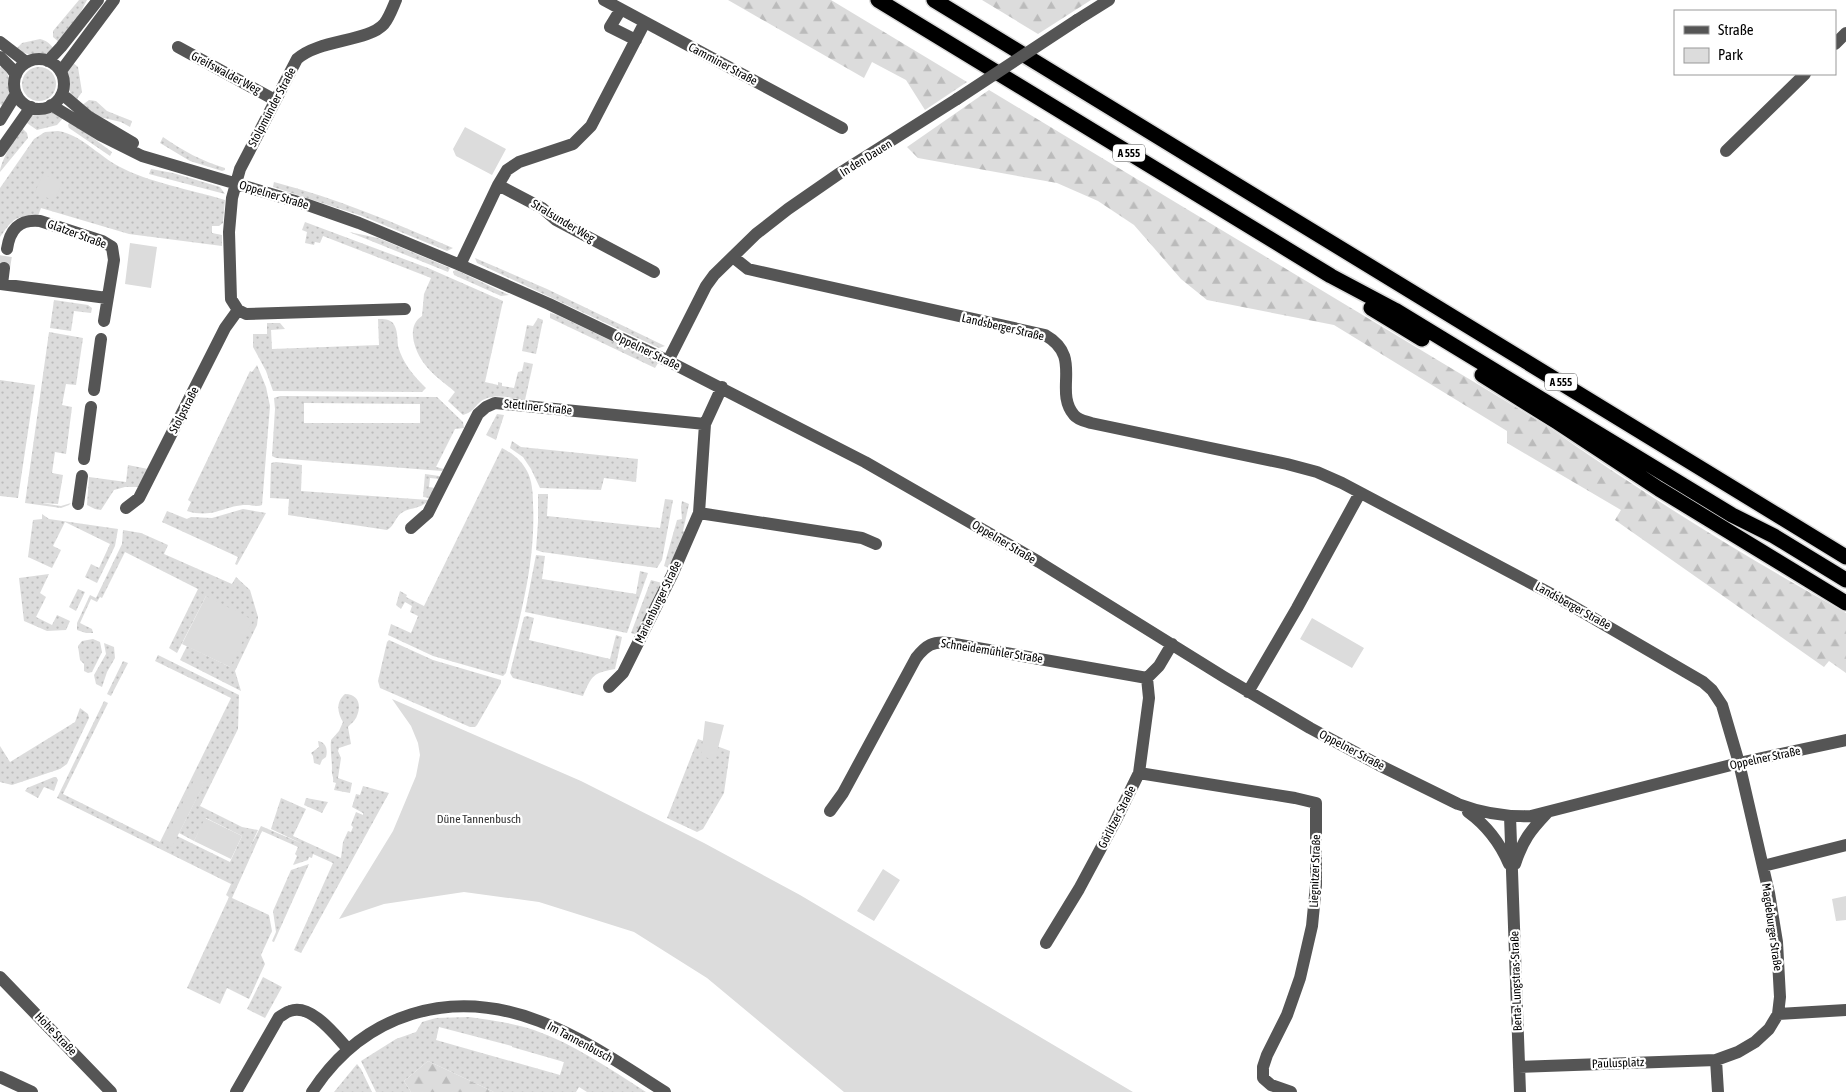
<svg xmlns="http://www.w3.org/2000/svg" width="1846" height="1092" viewBox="0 0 1846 1092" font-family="'Asap Condensed',sans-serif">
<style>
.grass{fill:url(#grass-dots);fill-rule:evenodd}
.forest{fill:url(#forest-firs)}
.park{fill:#dcdcdc}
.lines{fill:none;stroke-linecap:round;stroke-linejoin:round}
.minor-tunnel{stroke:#d9d9d9;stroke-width:12;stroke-dasharray:12 6;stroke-linecap:butt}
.highway-casing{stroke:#dbdbdb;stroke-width:18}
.minor{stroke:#555;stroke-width:12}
.highway{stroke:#000;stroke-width:15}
.minor-bridge{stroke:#555;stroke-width:12}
.labels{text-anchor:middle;stroke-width:4.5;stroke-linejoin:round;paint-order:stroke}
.shield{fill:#fff;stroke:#4c4c4c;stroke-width:1}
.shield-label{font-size:11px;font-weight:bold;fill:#000}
.street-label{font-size:12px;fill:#000;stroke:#fff}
.park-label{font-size:12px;fill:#333;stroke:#fff}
</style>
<defs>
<pattern id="grass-dots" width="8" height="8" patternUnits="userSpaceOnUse" patternTransform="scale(1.25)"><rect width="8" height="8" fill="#dcdcdc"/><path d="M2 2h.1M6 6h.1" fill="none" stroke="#bbb" stroke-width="1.8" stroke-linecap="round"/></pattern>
<pattern id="forest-firs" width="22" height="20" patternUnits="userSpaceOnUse" patternTransform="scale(1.25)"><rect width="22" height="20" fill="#dcdcdc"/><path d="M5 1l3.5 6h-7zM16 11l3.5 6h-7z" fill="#bbb"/></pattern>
</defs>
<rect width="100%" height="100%" fill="#fff"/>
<path class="grass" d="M79,0H87L75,23L60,43L53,37V31Z
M40,39C45,40 50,43 53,48L48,53L31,55L15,50L22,43Z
M71,61L78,67L82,92L75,102C68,91 64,73 71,61Z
M3,64C11,78 12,92 5,108L0,104V68Z
M22 84a17 17 0 1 1 34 0a17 17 0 1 1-34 0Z
M89,100L96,101L107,111L132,121L130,127L121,122L95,116L81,106Z
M48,112L57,114L64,117L57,125L37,130L24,121C31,115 39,113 48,112Z
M70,121L112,152L110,156L69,128L68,125Z
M21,127L27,133L28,138L0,172C0,163 15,136 21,127Z
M58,131C80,134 98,155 118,166C150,183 189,189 225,200L223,223L219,226H212V233L222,235V246L129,234L41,208L38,216C16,214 12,220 0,237V188L34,139L45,132Z
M163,137C183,151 202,161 225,168V170L222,171L190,161L160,143Z
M151,169L173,173L220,187L225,194L149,174Z
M274,182C336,198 395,223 453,248L447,251L362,216L273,187Z
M305,222L428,268L503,301L485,382L498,385V382L502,383V386L514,388L518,372L522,371L524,362L533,364L525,400C511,398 491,392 479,403C474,408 471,413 463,415L448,401L455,392C445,383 431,374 423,362C414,349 406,326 422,316L424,294L431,278L323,236L320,243L315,242L314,245L305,243L307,232L302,230Z
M349,232L378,238L450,268L448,272Z
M475,258L547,289L665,346L659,348L477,263Z
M456,270L509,295L501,296L454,275L453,271Z
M54,300L88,305L92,308L91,313L74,311L71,331L50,328Z
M550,313L557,315L658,363L655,368L550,318Z
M538,318L543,320L536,354L522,351L527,325L533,326Z
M378,319C384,319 389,319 393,323C398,330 397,338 398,346C403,364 414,376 426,388L422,392L273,391L266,371L253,347V334H267V323H280L285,329L271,330L272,349L379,345Z
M49,332L83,338L76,385L66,384L62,405L72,407L66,454L55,452L52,473L63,475L58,504L41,503L61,506L71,503L69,505L61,508L25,503Z
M257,365L266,387L270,406L262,505C257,507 252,505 247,505C224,505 214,519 187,511L191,502L188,500L250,371L252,372Z
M0,380L35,385L18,498L0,496Z
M280,396L437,397L463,422L464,428L455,429L436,467L444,469L442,471L276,458L272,456L275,409L274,398ZM304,403L420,404V423H304Z
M497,414L504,415L496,440L486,435Z
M512,441L521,447L638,459L636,482L604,478L601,490L540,488L531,469L523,457L510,448Z
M502,448C512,453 521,460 527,471C532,480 533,493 533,504C536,561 520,618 506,673L503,676L433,656L388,635L391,624L411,633L418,616L410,612L412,606L405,602L401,609L396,605L400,591L407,595L406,597L424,606Z
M276,462L302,465L301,491L429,500C421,509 412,507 403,512C395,516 395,526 387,530L288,515L289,499L270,498L271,463Z
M128,465L148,469L138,487H125L114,490L101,510L95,509L87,505L89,477L126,482Z
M425,474L439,476L441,477L440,479L430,478L429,487L435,488L430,498L423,497Z
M538,494H548L547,516L660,528L665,499L673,500L662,560L657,568L542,552L536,550L538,522Z
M682,501L689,504L683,531L686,533L671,569L664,566L677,520L682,519L681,507Z
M243,509L266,513L237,565L235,564L238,557L162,522L167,511L187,519L191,517L212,518Z
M42,514L49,519L118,529L115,546L97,583L85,577L91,564L99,568L110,544L65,522L53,546L61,550L52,568L28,557L33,520L42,519Z
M123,530L141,533L168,545L164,554L232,584L236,577L250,590L258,617L257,625L235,671L241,691L180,660L187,646L230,667L206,596L177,653L169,648L198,589L125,552L102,598L100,597L97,602L91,599L80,623L92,629L93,633H86L77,630V623L90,595L96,598L122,544Z
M536,555L545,556L542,579L636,594L640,571L648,573L627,633L525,612Z
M49,574L40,593L46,597L36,617L52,625L57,615L70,621L66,630L47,631L24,621L19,578Z
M651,580L662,583L637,635L631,633Z
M78,589L85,592L76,611L69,607Z
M527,616L534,618L529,640L610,659L616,635L622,637L615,669C593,673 592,675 583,696L513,678L510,673L524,617Z
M93,639L100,642L102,652L92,672L88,673L84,671V664L80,660L78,646L82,641Z
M389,640L433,660L501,680V683L477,725L475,727H470L380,688L378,681L387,642Z
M104,643L114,647L115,658L107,672L102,687L96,684L94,675L106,654Z
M158,655L239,695L238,729L200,806L242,827L258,830L249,849L261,826L303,844L271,829L281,798L306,809L293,836L341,858L343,842L348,831L351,832L353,827L351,825L356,812L363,815V813L352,807L356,794L360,795L363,786L389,793L301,953L294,950L333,863L313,854L312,858L309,857L308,860L293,865L297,856L295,854L298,847L262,831L232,898L269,915L272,931L261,955L265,964L249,999L227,988L220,1004L187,988L229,897L226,895L231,884L57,798L104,701L108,703L63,794L160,842L231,698L155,661ZM207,777L179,833L194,841L206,818L242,836L230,862L177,836Z
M123,661L128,663L111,696L107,694Z
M345,694C359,694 362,706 356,718C354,722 350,724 348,727L351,744L339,748L338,751L341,758L338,778L352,783L350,793L334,790L336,783L333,782C334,777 331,774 332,769C332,760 330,750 331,740L339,731L343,722C337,712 336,702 345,694Z
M80,708L88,714L89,718L67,764L60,769L12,785L0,782V746L10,762L75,722Z
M698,739L730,751L724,793L703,829L697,832L667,818Z
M318,741C326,742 328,750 326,757L322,760L320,765L314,763L313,756L311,753L319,747Z
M54,777H56L58,780L54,791L44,787L38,798L25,791L27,788Z
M306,798L328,802L322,813L304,805Z
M309,864L274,942L272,941L276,932L273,911L291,870Z
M263,977L282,987L265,1018L247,1009Z
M469,1017C491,1020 513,1023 534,1030C574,1044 610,1069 646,1092H587L579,1087L576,1092H494L428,1061L404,1081L411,1092H376L361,1061L396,1039L416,1032L422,1022L436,1018ZM439,1027L512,1046V1047L564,1062L560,1075L436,1040Z
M357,1064L361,1069L372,1092H334Z"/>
<path class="forest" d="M728,0H831L967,82L925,110L906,80L872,62L864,78Z
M982,0H1091L1038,34Z
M989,90L1547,426C1643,494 1744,556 1846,613V673L1829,661L1824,667L1615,520L1621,510L1507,443V431L1334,325L1207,300L1181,279L1134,225L1098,201L1057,183L918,158L907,147Z
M428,1061L494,1092H411L404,1081Z"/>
<path class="park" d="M465,127L506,149L492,175L456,156L453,149Z
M43,174L62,183L54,201L35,192Z
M130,243L157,247L151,288L125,284Z
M206,596L253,620L230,667L182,644Z
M1312,618L1364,648L1352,668L1300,639Z
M392,699L581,781L704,843L800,895L1133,1092H844L707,978L634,932L539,902L464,892L384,904L339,919L393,831L416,776L420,755L418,743L411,726Z
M705,721L724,725L715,760L701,756Z
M198,772L207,777L172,847L163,843Z
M205,818L242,836L231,859L194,841Z
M883,869L900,880L874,921L857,911Z
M1846,896V920L1836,921L1832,899Z"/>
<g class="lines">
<path class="minor-tunnel" d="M4,268L7,249"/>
<g class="highway-casing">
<path id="highway" d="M878,0L1331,276L1395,310L1732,515L1774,536L1846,580
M934,0L1846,557
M1371,308L1422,339
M1482,375L1557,422L1659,489L1846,603"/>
</g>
<path class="minor" d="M396,0C393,7 389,18 384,24C368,42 319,39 297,59L240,169L232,198L229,232L231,299L238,310L246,314L405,309
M604,0L842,128
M621,9L610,27L636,40
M1077,20L1109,0
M0,42L26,62
M1835,44L1846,33
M178,47L275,100
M0,57L11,68L16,75
M14 84a25 25 0 1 1 50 0a25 25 0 1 1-50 0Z
M48,61L61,47L98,0
M61,71L114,0
M62,94L89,117L133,143
M51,105L100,135L142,156L305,204L359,223L460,265L549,304L668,361L865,462L1039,562L1224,677L1310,728L1379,765L1458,804C1482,813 1505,817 1531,816L1739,763L1846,740
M0,120L16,94
M0,151L31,107
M1726,151L1805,74
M498,185L542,208L556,220L654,272
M7,249C10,229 19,219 40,221L102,241L112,247L114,260L104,321
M733,257L748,269L1045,335C1084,357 1053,390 1074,415C1078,420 1085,421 1091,423L1287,464L1317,472L1342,483L1557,597L1703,682L1712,690L1722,705L1739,763L1769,893L1777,942L1780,997L1778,1014L1769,1029L1755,1042L1738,1052L1716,1060L1519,1067
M460,265L498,185L507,170L519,162L573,144L591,126L645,22
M0,284L107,298
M2,284L4,268
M668,361L706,286L714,275L756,234L788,209L840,173L957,99
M94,390L101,339
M84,459L91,407
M78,504L82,476
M126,508L139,498L225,328L238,310
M699,513L862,538L876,544
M411,528L428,513L478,414L486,407L495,403L705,424
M609,687L623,673L672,575L699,513L705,424L722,387
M1248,692L1297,608L1360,493
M1139,773L1295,798L1316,803V885L1312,926L1300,978L1287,1015L1267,1055L1263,1067V1078L1271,1085L1291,1092
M830,811L843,793L916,658C926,645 933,641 949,643L1147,678L1159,666L1172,644
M1468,812C1486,825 1500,843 1509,864
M1510,816L1520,1092
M1515,864C1523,840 1530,831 1547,813
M1763,866L1846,845
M1046,943L1079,889L1115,822L1139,773L1149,698L1147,678
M0,977L111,1092
M1778,1014L1846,1010
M1716,1060L1718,1092
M0,1077L32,1092
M236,1092L279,1017C283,1015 286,1012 290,1011C311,1003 335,1035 348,1049
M312,1092C364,1013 450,987 539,1021C584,1038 624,1066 665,1092"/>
<use href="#highway" class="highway"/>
<path class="minor-bridge" d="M957,99L1077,20"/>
</g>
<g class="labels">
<g class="shield">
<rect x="1113" y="144.5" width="32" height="17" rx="4"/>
<rect x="1545" y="373.5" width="32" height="17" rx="4"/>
</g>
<g class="shield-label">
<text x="1129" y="157">A 555</text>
<text x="1561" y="386">A 555</text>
</g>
<g class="street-label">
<text transform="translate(723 64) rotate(28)" y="4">Camminer Straße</text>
<text transform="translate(226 73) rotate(28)" y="4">Greifswalder Weg</text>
<text transform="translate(272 107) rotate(-62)" y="4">Stolpmünder Straße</text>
<text transform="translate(866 158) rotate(-32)" y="4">In den Dauen</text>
<text transform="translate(274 195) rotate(17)" y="4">Oppelner Straße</text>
<text transform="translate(563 221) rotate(31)" y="4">Stralsunder Weg</text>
<text transform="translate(77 234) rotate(20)" y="4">Glatzer Straße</text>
<text transform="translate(1003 327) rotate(13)" y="4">Landsberger Straße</text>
<text transform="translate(647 351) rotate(26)" y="4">Oppelner Straße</text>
<text transform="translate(538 407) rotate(6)" y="4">Stettiner Straße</text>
<text transform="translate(184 410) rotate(-63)" y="4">Stolpstraße</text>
<text transform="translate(1004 542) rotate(31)" y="4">Oppelner Straße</text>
<text transform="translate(658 602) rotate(-64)" y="4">Marienburger Straße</text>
<text transform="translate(1573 606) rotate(29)" y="4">Landsberger Straße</text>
<text transform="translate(992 651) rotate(9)" y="4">Schneidemühler Straße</text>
<text transform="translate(1352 750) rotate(28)" y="4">Oppelner Straße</text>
<text transform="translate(1765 758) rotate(-12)" y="4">Oppelner Straße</text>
<text transform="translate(1117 817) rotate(-63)" y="4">Görlitzer Straße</text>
<text transform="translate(1315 871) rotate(-88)" y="4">Liegnitzer Straße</text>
<text transform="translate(1772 927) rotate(82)" y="4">Magdeburger Straße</text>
<text transform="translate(1516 981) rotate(-92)" y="4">Berta-Lungstras-Straße</text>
<text transform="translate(56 1034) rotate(46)" y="4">Hohe Straße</text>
<text transform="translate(580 1042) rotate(28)" y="4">Im Tannenbusch</text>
<text transform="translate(1618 1063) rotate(-2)" y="4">Paulusplatz</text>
</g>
<g class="park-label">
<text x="479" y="823">Düne Tannenbusch</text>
</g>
</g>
<rect x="1674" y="10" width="162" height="65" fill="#ffffff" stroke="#999999"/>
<rect x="1684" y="26" width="25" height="8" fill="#555555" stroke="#999999"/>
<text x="1718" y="35" font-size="15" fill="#000000">Straße</text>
<rect x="1684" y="48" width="25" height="15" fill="#dcdcdc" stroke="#999999"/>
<text x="1718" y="60" font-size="15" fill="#000000">Park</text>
</svg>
